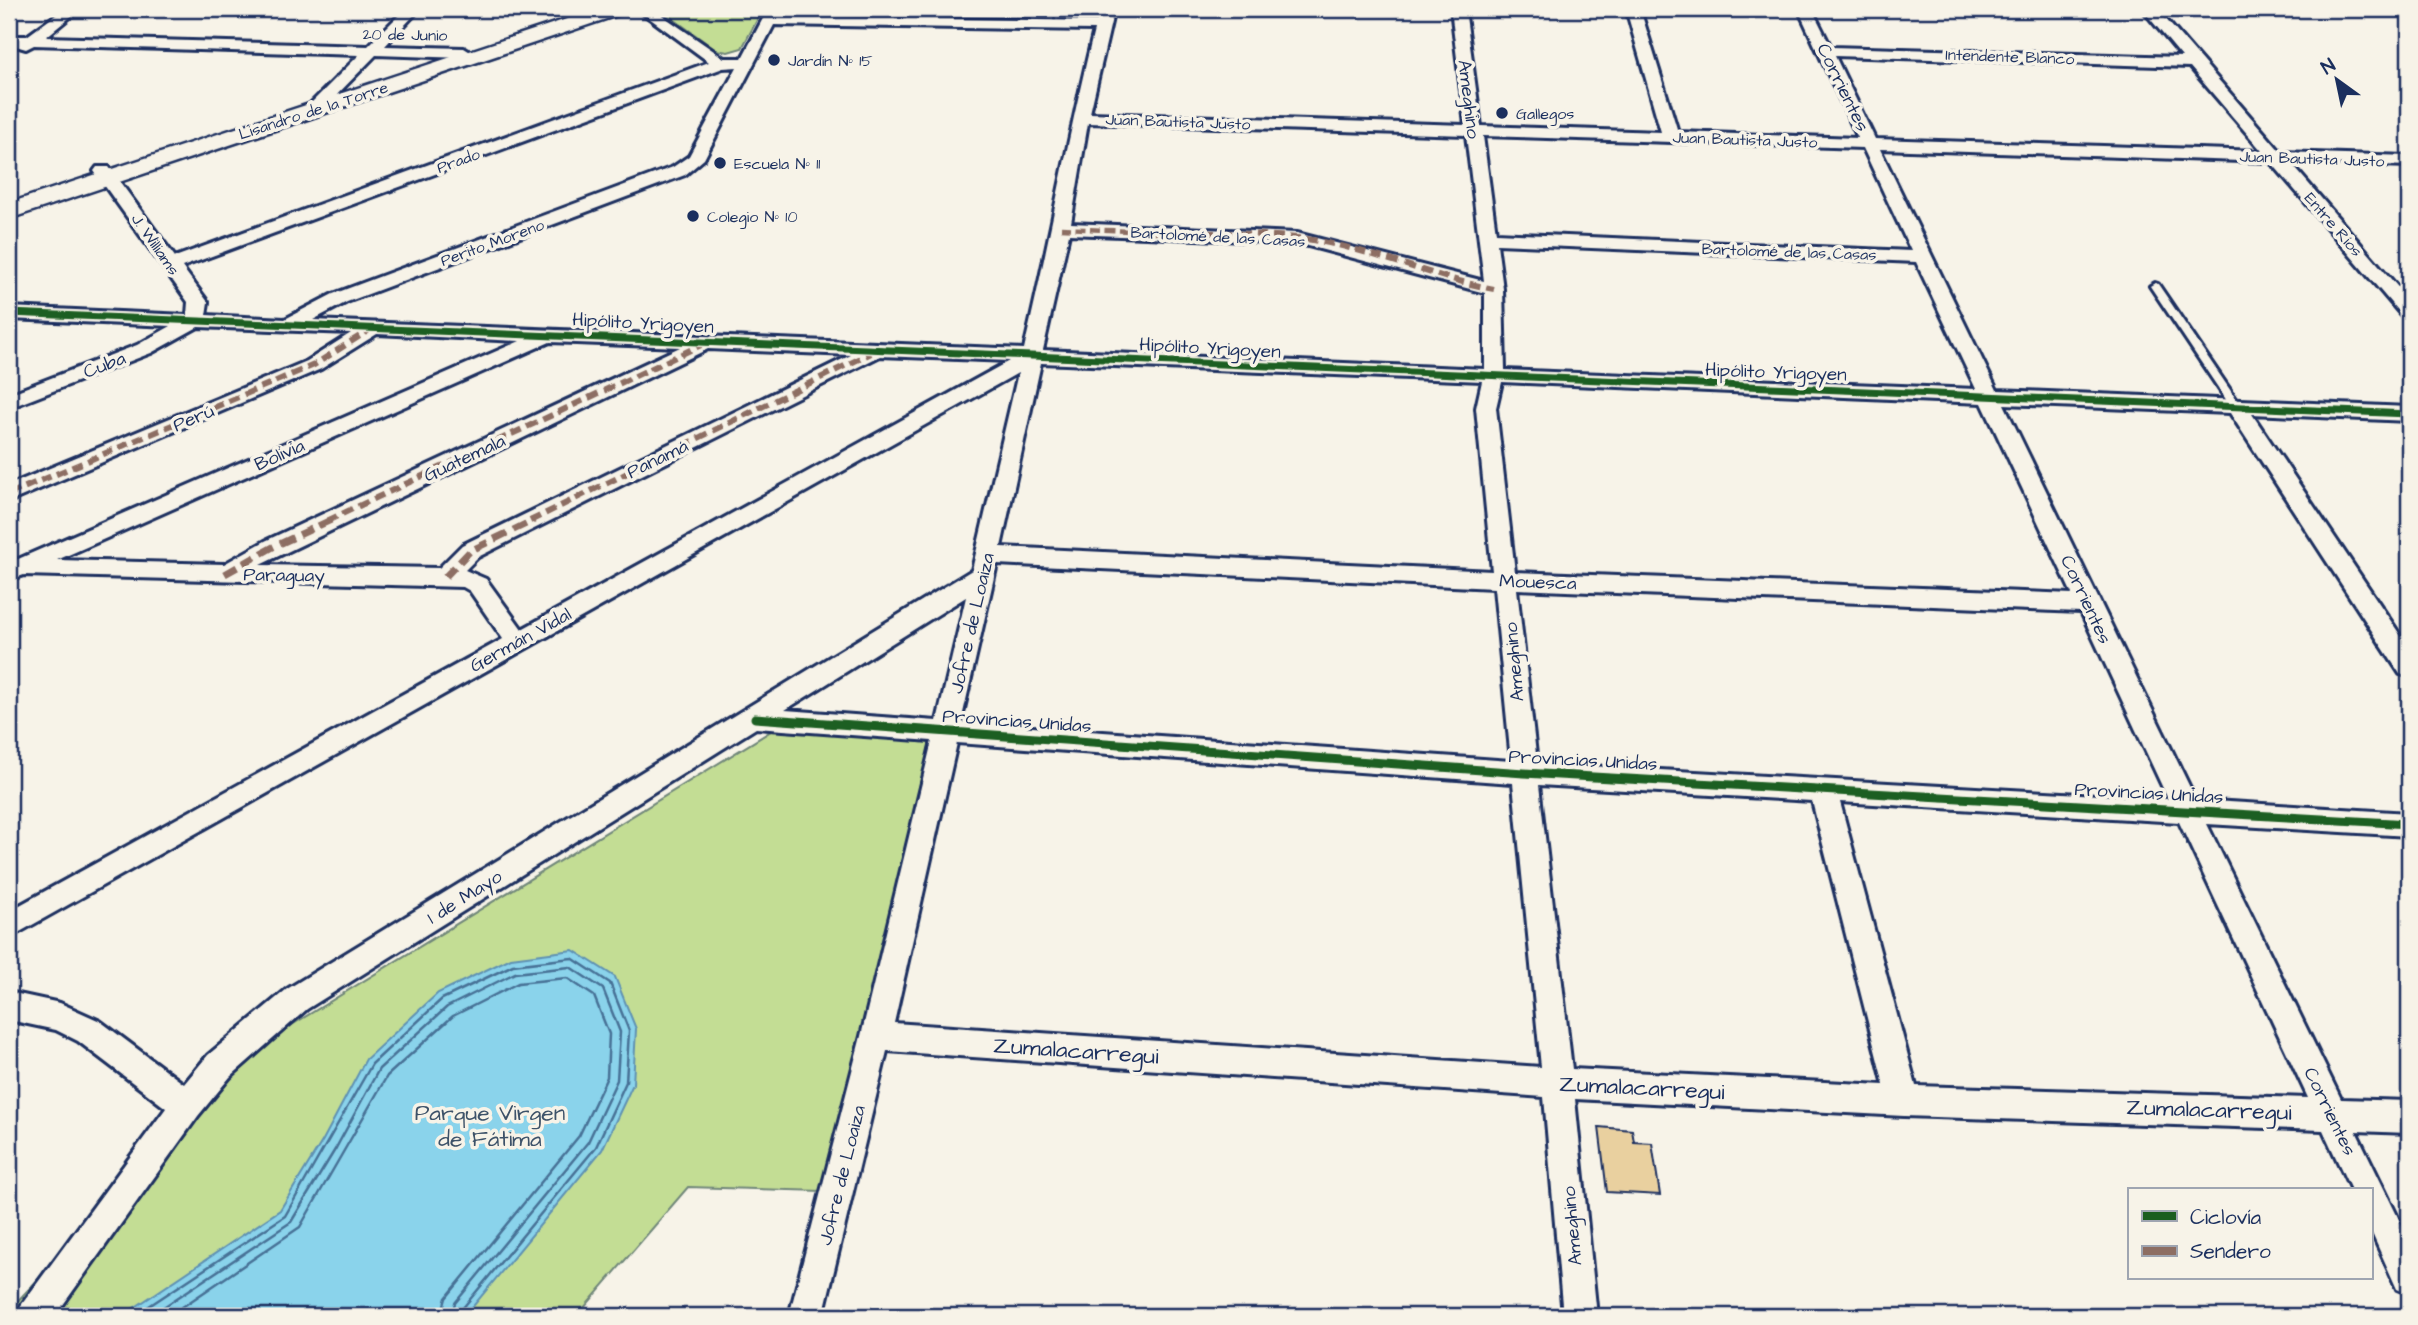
<svg xmlns="http://www.w3.org/2000/svg" width="2418" height="1325" viewBox="0 0 2418 1325" font-family="'Architects Daughter',sans-serif">
<style>
.green{fill:#c3dd94;stroke:#6f8679;stroke-width:2}
.water{fill:#8ad3eb;stroke:#5e91b3;stroke-width:2}
.lines{fill:none;stroke-linecap:round;stroke-linejoin:round}
.shore{stroke:#477196;stroke-width:2.5}
.building{fill:#e9d09f;stroke:#1b2f5e;stroke-width:2}
.service-casing{stroke:#1b2f5e;stroke-width:6}
.minor-casing{stroke:#1b2f5e;stroke-width:6}
.secondary-casing{stroke:#1b2f5e;stroke-width:5}
.service{fill:#f7f3e8;fill-rule:evenodd}
.minor{fill:#f7f3e8;fill-rule:evenodd}
.secondary{fill:#f7f3e8;fill-rule:evenodd}
.quiet-far2{stroke:#8d6e63;stroke-width:4.5;stroke-dasharray:10 4.5;stroke-linecap:butt}
.quiet-far1{stroke:#8d6e63;stroke-width:6;stroke-dasharray:11 6;stroke-linecap:butt}
.quiet{stroke:#8d6e63;stroke-width:7;stroke-dasharray:14 7;stroke-linecap:butt}
.cycleway-far1-casing{stroke:#f7f3e8;stroke-width:10}
.cycleway-casing{stroke:#f7f3e8;stroke-width:13}
.cycleway-far1{stroke:#1b5e20;stroke-width:7}
.cycleway{stroke:#1b5e20;stroke-width:9}
.poi-dot{fill:#1b2f5e;stroke:#f7f3e8;stroke-width:2.5}
.labels{text-anchor:middle;stroke-width:7;stroke-linejoin:round;paint-order:stroke}
.far-street-label{font-size:16px;fill:#1b2f5e;stroke:#f7f3e8}
.far-poi-label{font-size:16px;fill:#1b2f5e;stroke:#f7f3e8;text-anchor:start}
.street-label{font-size:19px;fill:#1b2f5e;stroke:#f7f3e8}
.near-street-label{font-size:23px;fill:#1b2f5e;stroke:#f7f3e8}
.near-park-label{font-size:23px;fill:#3d5269;stroke:#f7f3e8}
</style>
<rect width="100%" height="100%" fill="#f7f3e8"/>
<filter id="ink" filterUnits="userSpaceOnUse"><feTurbulence type="fractalNoise" baseFrequency=".0143" numOctaves="2"/><feDisplacementMap in="SourceGraphic" scale="14" xChannelSelector="R" yChannelSelector="G"/><feConvolveMatrix kernelMatrix="1 2 1 2 8 2 1 2 1" color-interpolation-filters="sRGB"/></filter>
<g filter="url(#ink)">
<path class="green" d="M660,9H763L742,48L728,52L716,50Z
M776,728L930,743L823,1191L688,1187L577,1316H9V1310L199,1109L282,1031Z"/>
<path class="water" d="M573,950L615,977L636,1029L633,1084L602,1150L465,1316H122L280,1210L323,1140L366,1059L438,993L511,958Z"/>
<g class="lines">
<path class="shore" d="M134,1316L285,1216L372,1064L442,999L513,965L572,958L610,983L629,1031L626,1082L596,1147L462,1309L460,1316
M150,1316L291,1222L336,1148L379,1069L447,1007L515,973L570,967L603,989L620,1032L617,1080L588,1142L455,1303L451,1316
M169,1316L300,1227L387,1076L453,1016L518,983L567,978L594,996L609,1034L607,1077L579,1136L446,1298L441,1316"/>
</g>
<path class="building" d="M1599,1127L1632,1130L1634,1142L1652,1143L1660,1195L1607,1192Z"/>
<g class="lines">
<g class="service-casing">
<path id="service" d="M2155,283L2158,284L2239,403V407H2231L2150,286Z"/>
</g>
<g class="minor-casing">
<path id="minor" d="M64,9H80L46,37L368,46L405,9H420L385,46L464,48L472,53L464,58L376,55L319,113H307L305,110L307,107L359,55L34,45L26,49L9,44V36H27Z
M637,9H653L724,58H742L768,9H782L779,16L1097,21L1100,9H1114L1090,113L1465,125L1451,9H1465L1481,126L1661,132L1626,9H1640L1678,132L1858,138L1798,9H1812L1831,47L2182,57L2142,9H2157L2281,152L2409,156V166L2290,162L2409,300V318L2402,316L2271,162L1880,149L1997,390L2409,407V421L2252,414L2409,648V677L2400,674L2230,413L2004,404L2196,800L2409,813V836L2207,824L2341,1099L2409,1101V1133L2356,1131L2409,1240V1294L2397,1289L2371,1231V1190H2351L2323,1130L1904,1116L1575,1099L1597,1316H1563L1544,1097L887,1051L823,1316H789L861,1036L932,741L756,728L307,1009L230,1077L198,1116L55,1316H17L22,1304L166,1108L78,1041L56,1030L9,1020V992L60,1003L100,1021L184,1084L208,1055L287,989L972,570L1018,373L9,938V911L503,639L470,591L463,587L24,575L9,580V563L520,341L377,334L321,369L9,502V485L307,361L351,333L198,327L151,353L9,408V394L137,345L171,326L9,319V307L187,315L188,302L94,171L97,167H109L175,257L709,62ZM774,25L1094,30C1068,136 1049,243 1024,349L313,320L347,302L685,175L704,159ZM1835,56L2190,67L2262,151L1875,139ZM737,67L689,156L673,167L333,294L285,319L206,315L208,302L182,267L723,68ZM1088,123L1466,135L1484,281L1297,233L1071,223ZM1483,136L1863,148L1911,251L1496,233ZM1069,234L1297,243L1485,293V369L1043,350ZM1497,244L1916,262L1976,389L1505,370L1503,289ZM550,342L680,347L265,541L224,564L57,560ZM708,349L851,355L462,545L439,568L260,565ZM880,356L1009,361L522,629L486,579L465,570L478,557ZM1041,363L1482,381L1476,408L1492,571L1001,547ZM1502,382L1982,403L2072,594L1515,572L1496,408ZM997,564L1494,588L1511,761L961,722ZM1517,589L2081,612L2168,799L1537,763ZM966,597L937,721L785,710ZM957,743L1513,783L1541,1067L894,1023ZM1539,785L1812,801L1884,1085L1572,1069ZM1840,802L2179,822L2308,1098L1916,1086Z"/>
</g>
<g class="secondary-casing">
<path id="secondary" d="M597,9H627L624,13L9,219V203Z"/>
</g>
<use href="#service" class="service"/>
<use href="#minor" class="minor"/>
<use href="#secondary" class="secondary"/>
<path class="quiet-far2" d="M1061,228L1177,233"/>
<path class="quiet-far1" d="M1136,231C1189,233 1244,232 1297,238C1363,245 1428,277 1494,289
M9,494L314,365L371,329
M327,521L701,345
M530,521L871,353"/>
<path class="quiet" d="M225,574L273,547L331,520
M445,577L470,551L534,520"/>
<g class="cycleway-far1-casing">
<path id="cycleway-far1" d="M9,313L2409,414"/>
</g>
<g class="cycleway-casing">
<path id="cycleway" d="M755,718L1524,773L2409,824"/>
</g>
<use href="#cycleway-far1" class="cycleway-far1"/>
<use href="#cycleway" class="cycleway"/>
</g>
</g>
<g class="poi-dot">
<circle cx="774" cy="60" r="7"/>
<circle cx="1502" cy="113" r="7"/>
<circle cx="720" cy="163" r="7"/>
<circle cx="693" cy="216" r="7"/>
</g>
<g class="labels">
<g class="far-street-label">
<text transform="translate(405 34) rotate(1)" y="6">20 de Junio</text>
<text transform="translate(2010 56) rotate(2)" y="6">Intendente Blanco</text>
<text transform="translate(313 110) rotate(-18)" y="6">Lisandro de la Torre</text>
<text transform="translate(1178 121) rotate(2)" y="6">Juan Bautista Justo</text>
<text transform="translate(1745 139) rotate(2)" y="6">Juan Bautista Justo</text>
<text transform="translate(2312 158) rotate(2)" y="6">Juan Bautista Justo</text>
<text transform="translate(458 160) rotate(-20)" y="6">Prado</text>
<text transform="translate(2334 224) rotate(49)" y="6">Entre Ríos</text>
<text transform="translate(1218 236) rotate(3)" y="6">Bartolomé de las Casas</text>
<text transform="translate(492 242) rotate(-20)" y="6">Perito Moreno</text>
<text transform="translate(156 244) rotate(55)" y="6">J. Williams</text>
<text transform="translate(1789 251) rotate(2)" y="6">Bartolomé de las Casas</text>
</g>
<g class="far-poi-label">
<text x="788" y="66">Jardín Nº 15</text>
<text x="1516" y="119">Gallegos</text>
<text x="734" y="169">Escuela Nº 11</text>
<text x="707" y="222">Colegio Nº 10</text>
</g>
<g class="street-label">
<text transform="translate(1844 87) rotate(64)" y="7">Corrientes</text>
<text transform="translate(1470 99) rotate(83)" y="7">Ameghino</text>
<text transform="translate(643 322) rotate(3)" y="7">Hipólito Yrigoyen</text>
<text transform="translate(1210 347) rotate(3)" y="7">Hipólito Yrigoyen</text>
<text transform="translate(104 364) rotate(-21)" y="7">Cuba</text>
<text transform="translate(1776 371) rotate(2)" y="7">Hipólito Yrigoyen</text>
<text transform="translate(193 417) rotate(-23)" y="7">Perú</text>
<text transform="translate(279 454) rotate(-24)" y="7">Bolivia</text>
<text transform="translate(464 457) rotate(-25)" y="7">Guatemala</text>
<text transform="translate(657 458) rotate(-26)" y="7">Panamá</text>
<text transform="translate(284 574) rotate(1)" y="7">Paraguay</text>
<text transform="translate(1538 581) rotate(2)" y="7">Mouesca</text>
<text transform="translate(2087 599) rotate(65)" y="7">Corrientes</text>
<text transform="translate(971 623) rotate(-77)" y="7">Jofre de Loaiza</text>
<text transform="translate(520 639) rotate(-29)" y="7">Germán Vidal</text>
<text transform="translate(1513 662) rotate(-95)" y="7">Ameghino</text>
<text transform="translate(1017 720) rotate(4)" y="7">Provincias Unidas</text>
<text transform="translate(1583 759) rotate(3)" y="7">Provincias Unidas</text>
<text transform="translate(2149 792) rotate(3)" y="7">Provincias Unidas</text>
<text transform="translate(464 896) rotate(-32)" y="7">1 de Mayo</text>
<text transform="translate(2331 1111) rotate(64)" y="7">Corrientes</text>
<text transform="translate(841 1175) rotate(-76)" y="7">Jofre de Loaiza</text>
<text transform="translate(1571 1226) rotate(-95)" y="7">Ameghino</text>
</g>
<g class="near-street-label">
<text transform="translate(1076 1050) rotate(4)" y="8">Zumalacarregui</text>
<text transform="translate(1642 1087) rotate(3)" y="8">Zumalacarregui</text>
<text transform="translate(2209 1109) rotate(2)" y="8">Zumalacarregui</text>
</g>
<g class="near-park-label">
<text x="490" y="1120">Parque Virgen<tspan x="490" dy="26">de Fátima</tspan></text>
</g>
</g>
<rect width="2418" height="1325" fill="none" stroke="#f7f3e8" stroke-width="35"/>
<rect x="18" y="18" width="2383" height="1290" fill="none" stroke="#1b2f5e" stroke-width="2.5" filter="url(#ink)"/>
<rect x="2128" y="1188" width="245" height="91" fill="#f7f3e8" stroke="#9fa5b1" stroke-width="2"/>
<rect x="2142" y="1211" width="35" height="10" fill="#1b5e20" stroke="#9fa5b1" stroke-width="2"/>
<text x="2190" y="1224" font-size="21" fill="#1b2f5e">Ciclovía</text>
<rect x="2142" y="1246" width="35" height="10" fill="#8d6e63" stroke="#9fa5b1" stroke-width="2"/>
<text x="2190" y="1258" font-size="21" fill="#1b2f5e">Sendero</text>
<g transform="translate(2337 80) rotate(327)" stroke="#f7f3e8" stroke-width="5" paint-order="stroke">
<path d="M0-5L12 26L0 18L-12 26Z" fill="#1b2f5e"/>
<text y="-10" font-size="19" font-weight="bold" text-anchor="middle" fill="#1b2f5e">N</text>
</g>
</svg>
